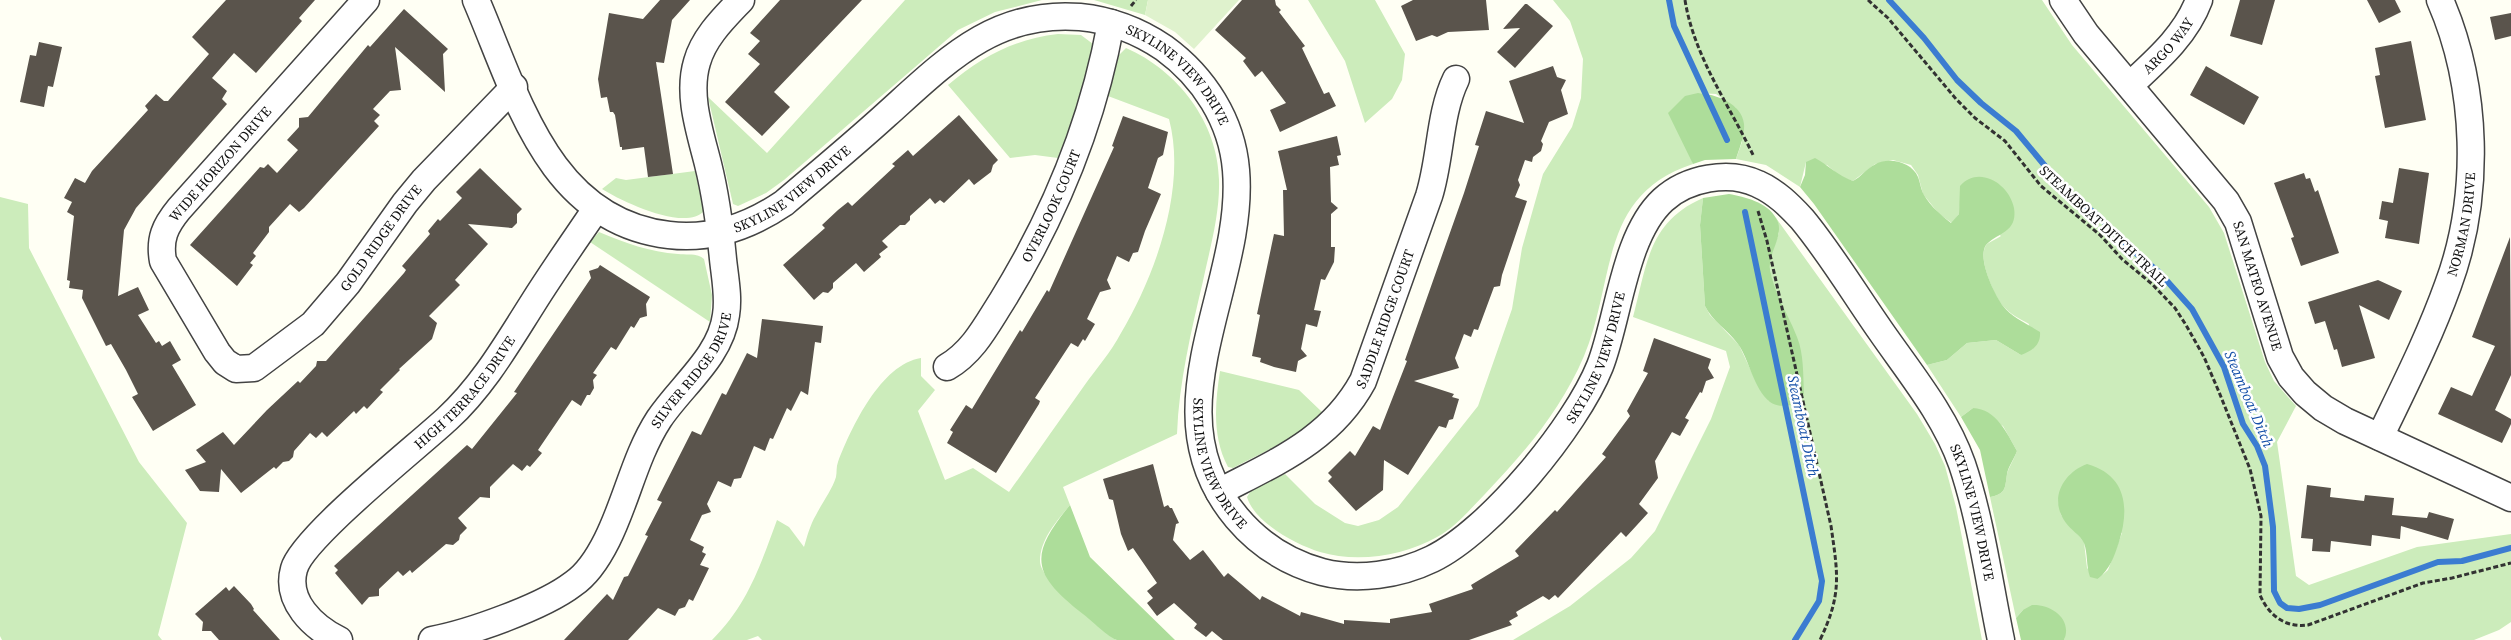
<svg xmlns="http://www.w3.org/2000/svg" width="2511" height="640" viewBox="0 0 2511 640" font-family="'Source Serif 4',serif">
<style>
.green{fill:#ccecbb;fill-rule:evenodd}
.forest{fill:#addd9a}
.pitch{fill:#dff2cd}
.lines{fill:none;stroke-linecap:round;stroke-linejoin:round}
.stream{stroke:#3b7cd1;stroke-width:6}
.building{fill:#5a544c}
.minor-casing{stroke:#434343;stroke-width:29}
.path{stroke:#323232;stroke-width:3;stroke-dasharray:5 2.5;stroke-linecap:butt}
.minor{stroke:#fff;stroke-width:26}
.labels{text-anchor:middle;stroke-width:5;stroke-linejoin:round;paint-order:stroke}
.street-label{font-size:14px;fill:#101010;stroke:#fff}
.water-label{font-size:15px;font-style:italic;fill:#144fa8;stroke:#fff}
</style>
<rect width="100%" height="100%" fill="#fffff4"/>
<path class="green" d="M905,0H1042L995,12L958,30L784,180L766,193L738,206L733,204L708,97L767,153Z
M1094,0H1148L1145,15Z
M1308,0H1375L1405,54L1402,80L1392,99L1365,123L1345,61Z
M1553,0H2042L2072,45L2209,207L2224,233L2265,362L2274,381L2296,406L2277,442L2296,576L2309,585L2417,547L2511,534V622L2499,630L2474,640H2064L2065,636L2023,610L2016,618L1990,497C2006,494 2005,488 2007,474C2009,467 2014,459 2017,451L2003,426L1973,408L1961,417L1927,365L1947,360L1967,343L1996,340L2021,355L2029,324C2020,319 2010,314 2003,306C1994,295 1976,256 1987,244C1991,241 1997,239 2001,236L1960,204L1959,214L1952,223L1939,214L1923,194L1918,175L1911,165L1893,160L1875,164L1853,181L1841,177L1827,165L1806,162L1800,187L1766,165L1736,159L1742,142L1736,108L1716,94L1698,93L1691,156L1693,164C1598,195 1616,280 1584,356C1561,410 1525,452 1485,494C1470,509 1456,527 1437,537C1404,556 1357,563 1320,552C1296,545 1254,522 1247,497L1252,489L1285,474L1315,504L1345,523L1358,526L1379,520L1398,507L1478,406L1512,309L1522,248L1543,174L1572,127L1581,98L1583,59L1570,21ZM2058,499L2122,533L2108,570L2098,579L2087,568L2084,542L2061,515Z
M1058,34L1081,35L1093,44L1078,105L1058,158L1035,155L1010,158L948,85C981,57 1014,39 1058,34Z
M1126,48C1177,70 1218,122 1219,180C1220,214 1210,248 1203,281C1191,332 1179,382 1177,434L1063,487L1070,505C1057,521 1040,539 1040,561C1040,582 1099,625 1116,640H762L758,636L747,640H712C748,604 760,566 777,520L789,527L804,547C807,537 810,525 816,515C822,503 832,490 836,477C837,472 836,467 838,462C851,428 881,364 921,358V376L935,390L918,411L945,480L973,468L1009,492C1034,457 1059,421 1084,386C1096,369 1111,352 1121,333C1156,274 1187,187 1169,119L1108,96L1119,55Z
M695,171L704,211C685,232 621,201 602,189L616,178L626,180Z
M0,197L28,204L29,248L139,462L187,523L158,635L162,640H2L0,636Z
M1703,198L1700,225L1705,306L1710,315L1739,345L1753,375L1769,401L1784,310L1772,283L1769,260L1779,233L1776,218L1917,414L1935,444L1945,466L1956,507L1982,640H1513L1570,606L1631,558L1655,531L1711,419L1730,367L1726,351L1633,317C1647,265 1648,222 1703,198Z
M599,232C625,243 650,252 678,254C688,255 697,253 704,259L712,295L710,322L590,242Z
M1220,371L1299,390L1322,412C1298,438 1263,452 1233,468L1228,467C1212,437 1215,404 1220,371Z"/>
<path class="forest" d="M1698,93C1715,94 1742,103 1744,124C1745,136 1739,149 1736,159L1705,160L1693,164L1668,113L1685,96Z
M1815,158C1828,165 1838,176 1853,181C1861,177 1866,169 1874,165C1888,156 1912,162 1918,177C1920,182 1921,190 1924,195C1931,207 1941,215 1951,223L1959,214L1960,186C1978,165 2009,183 2014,208C2018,233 1996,233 1986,245C1977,258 1994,294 2003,306C2012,318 2028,324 2040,332C2041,345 2032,351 2021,355L1996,340L1967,343L1947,360L1927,365L1814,204L1800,187L1805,175L1806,162Z
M1729,194C1745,197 1767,202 1776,218C1786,234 1768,252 1770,269C1774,294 1788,314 1797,337C1804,354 1803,375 1804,394L1792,405C1784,406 1777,407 1770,402C1753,388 1750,361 1738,344C1728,330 1712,321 1705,306L1700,225L1703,198Z
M1973,408C1996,409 2007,433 2017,451C2014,459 2008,467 2007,474C2005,488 2006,494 1990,497L1980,450L1961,417Z
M2087,464C2126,475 2130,507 2119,542C2114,557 2110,569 2098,579L2090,577C2086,566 2088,554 2084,543C2080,535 2071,530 2066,523C2048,499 2063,473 2087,464Z
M1070,505L1090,557L1175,640C1160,640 1130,640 1117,640C1109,638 1091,620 1083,614C1032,574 1028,556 1070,505Z
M2032,605C2051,604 2073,619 2064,640H2021L2016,618L2023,610Z"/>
<path class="pitch" d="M1148,0H1239L1194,49L1175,32L1145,15Z"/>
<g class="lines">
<path class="stream" d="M1669,0L1674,26L1727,140
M1889,0L1924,38L1957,80L1981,103L2016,131L2065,190L2096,214L2132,250L2159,272L2192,309L2224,367L2243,424L2257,446L2265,466L2273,527L2274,591L2280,603L2287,608L2299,609L2320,605L2438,562L2462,561L2511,548
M1745,212L1822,581L1819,601L1795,640"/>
</g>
<path class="building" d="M226,0H315L299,18L302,21L256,73L234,53L212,78L227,91L222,99L227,104L136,208L124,230L118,296L138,287L149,310L138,315L156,343L159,341L162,346L170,341L181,360L172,365L196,405L153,431L132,397L138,394L126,370L111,344L106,346L82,298L83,290L69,288L70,281L67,280L74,216L67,212L72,202L64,198L75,178L85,183L92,171L148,110L145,106L156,94L164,101H168L209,54L192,37Z
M660,0H690L672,20L664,63L656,62L673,174L648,177L644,147L622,150V147H620L615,115L613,112H610L607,97L601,98L598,79L609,13L643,19Z
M780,0H862L774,92L790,107L762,136L725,102L760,64L748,54L760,41L750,33Z
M1242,0H1275L1276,5L1281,10L1279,12L1305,46L1302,48L1324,94L1329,92L1336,106L1280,132L1270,110L1286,103L1262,71L1255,77L1243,61L1246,58L1215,30Z
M1413,0H1486L1489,30L1448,32L1437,37L1432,35L1416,41L1401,6Z
M2240,0H2275L2262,45L2230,36Z
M2367,0H2395L2401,12L2379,23Z
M1525,4H1527L1553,26L1515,68L1497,52L1520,28L1503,29Z
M404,9L448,49L443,54L445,92L395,47L401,90L390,91L373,109L380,115L374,121L379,126L304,208L299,212L290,204L269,227V232L253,253L256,256L250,263L253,265L237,286L190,245L260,167L264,168L268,164L277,173L298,150L287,140L299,127V118L308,117L368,45L370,47Z
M2511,13V36L2495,40L2490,17Z
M2411,41L2426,120L2385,128L2375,76L2380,75L2375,48Z
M39,42L62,47L53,87L48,86L44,107L20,102L30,55L36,56Z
M1553,66L1557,77L1566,80L1561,90L1568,114L1549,122L1541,141L1543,144L1541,151L1533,157L1532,162L1525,160L1518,180L1520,185L1515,197L1527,201L1502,275L1500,286L1494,287L1478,330L1474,329L1471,337L1464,334L1455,358L1459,368L1414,381L1454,394L1452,397L1459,399L1453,419L1449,420L1446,428L1439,426L1408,475L1384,460L1383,490L1356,511L1328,481L1332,477L1328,473L1350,451L1355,456L1373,426L1380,430L1407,361L1405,360L1464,193L1479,146L1475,145L1486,111L1524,123L1509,81Z
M2206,66L2259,97L2244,125L2190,95Z
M959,115L998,160L993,165L991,172L974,185L969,179L944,203L940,200L935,204L930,198L910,216V220L905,225H900L882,241L888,247L879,254L881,257L864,272L856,263L833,283V288L828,293L823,292L814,300L783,265L825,228L822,225L838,210L848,202L852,206L895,166L892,164L908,150L913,156Z
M1123,116L1168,132L1163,155L1158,158L1148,188L1161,194L1145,231L1138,252L1133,253L1129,262L1117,256L1107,280L1111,289L1100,292L1087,319L1095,324L1085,341L1083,339L1078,347L1071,343L1035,398L1040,401L1039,404L996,473L947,443L953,432L950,430L966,405L972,409L1020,330L1022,332L1047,290L1049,292L1114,147L1112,146Z
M1337,136L1341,155L1337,156L1339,165L1330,167L1331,202L1338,208L1331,214V247H1335L1334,262L1325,280L1321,279L1314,310L1321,311L1317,327L1306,324L1301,349L1307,356L1298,361L1296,372L1274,367L1260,362L1261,358L1252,356L1260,315L1257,314L1274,234L1284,236L1283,190H1287L1278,151Z
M480,168L522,209L517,214V223L512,228L468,224L488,244L455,280L460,285L429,316L437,323L432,339L399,369L400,370L380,390L383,392L367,409L364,406L356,414L354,411L327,437L322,432L316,438L310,433L294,451L293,457L289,461L283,462L276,469L274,467L241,493L221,469L219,492L200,491L185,470L206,462L196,450L223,432L234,445L267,410L298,381L300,383L316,366L317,361H326L404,273L406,270L402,266L430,234L428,231L438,219L440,221L462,198L456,192Z
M2399,168L2429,173L2419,244L2385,238L2388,221L2379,219L2382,201L2393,203Z
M2304,173L2306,179L2310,178L2315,192L2318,190L2339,253L2301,266L2291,238L2294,237L2274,183Z
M2510,237L2511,375L2495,410L2511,419V424L2502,443L2438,414L2451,387L2472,396L2495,346L2472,337Z
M600,265L650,297L646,304L647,316L640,318L634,328L631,326L616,350L611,347L593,373L597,375L593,380L594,388L590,395H587L581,406L572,400L538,450L542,453L530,467L527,465L522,471L513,464L490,487V498L480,497L458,518L467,528L460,535L459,540L453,545L446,544L412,573L410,570L403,576L398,571L379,589V596L369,597L362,605L335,573L338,570L334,566L467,445L472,449L517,393L514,392L591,278L589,271L598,268Z
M2378,280L2402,291L2389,320L2359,305L2375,358L2342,367L2337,349L2334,350L2325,321L2315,324L2308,302Z
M762,319L823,326L821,343L815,342L808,395L801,391L791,411L787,408L773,439L770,438L765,451L754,446L741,478L734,479L731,487L718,481L707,504L711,512L702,515L690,540L704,547L702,552L706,554L700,565L709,568L693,601L689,599L685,607L679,609L675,616L658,608L628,640H564L607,594L613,600L624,577L628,576L648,536L645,535L662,502L657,500L692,431L701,435L722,393L726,395L747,353L757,358Z
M1654,338L1711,359L1708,368L1714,378L1706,381L1702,393L1700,392L1685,418L1689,420L1680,436L1672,432L1655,461L1658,478L1639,504L1648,513L1626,537L1621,532L1558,598L1555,595L1549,600L1543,596L1516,612L1518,616L1509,621L1512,625L1469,640H1223L1212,631L1206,637L1194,628L1197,624L1174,603L1157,616L1147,603L1153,598L1147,591L1157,583L1133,548L1128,551L1121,534L1113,500L1109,499L1103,479L1153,464L1164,507L1168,505L1170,508H1172L1179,523L1176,524L1173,540L1190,560L1203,550L1224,577L1228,573L1260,600L1262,596L1300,616L1301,612L1344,624V620L1390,623V619L1432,612L1429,604L1473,589L1471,585L1519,556L1515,551L1555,510L1557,512L1606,457L1602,454L1630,416L1627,411L1648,373L1643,371Z
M2307,485L2331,488L2330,497L2364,501L2365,495L2394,498L2392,515L2427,518L2429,512L2454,519L2448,540L2401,526L2400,539L2372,535L2371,546L2331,541L2330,552L2312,551L2313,539L2301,538Z
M234,586L251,604L254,609L253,610L280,640H219L211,631H202L203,622L195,614L226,587L229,591Z"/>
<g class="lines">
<g class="minor-casing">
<g id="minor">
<path id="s1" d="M366,0L179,209C165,226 159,239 163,261L217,352L225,362L236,369L254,368L313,324L348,283L405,203L424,180L514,87"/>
<path id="s2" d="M476,0C517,95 548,221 669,235C710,240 750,226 784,203C818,174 853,145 886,115C945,62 994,10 1080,17C1110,20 1139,31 1164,48C1204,77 1232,121 1236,170C1246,287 1146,411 1237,518C1259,544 1289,563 1322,572C1358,581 1399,575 1432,559C1490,531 1576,426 1600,366C1619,317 1624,236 1663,200C1687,178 1729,170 1758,184C1776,192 1789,205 1802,219C1831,254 1854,293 1880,330C1909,372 1945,415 1962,464C1981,520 1989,582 2001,640"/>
<path id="s3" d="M2063,0L2086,34L2226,201L2238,222L2280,357L2291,377L2305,393L2323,408L2345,421L2511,498"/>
<path id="s4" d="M2130,85C2157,60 2186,35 2199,0"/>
<path id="s5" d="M947,367C973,352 986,326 1002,301C1055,215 1093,122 1111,23"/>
<path id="s6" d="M2380,437C2404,387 2429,338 2448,285C2481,196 2478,87 2440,0"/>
<path id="s7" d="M1219,492C1276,462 1331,440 1363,381L1429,196C1441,158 1439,114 1456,79"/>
<path id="s8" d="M339,640C313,627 285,601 294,569C302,538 418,446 447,419C483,386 507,344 533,303C553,271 575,240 596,209"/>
<path id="s9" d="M432,640C469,633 543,607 573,584C588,574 599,556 607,540C627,500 635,456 659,419C681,386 721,356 726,315C729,297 725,278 723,259C720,227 716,196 708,164C700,132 687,95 697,62C704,37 724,18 741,0"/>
</g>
</g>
<path class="path" d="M1685,0C1694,57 1730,106 1754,157
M1868,0L1888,18L1956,99L1975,118L2005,141L2041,186L2100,235L2122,259L2152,284L2175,308L2186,325L2204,357L2219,392L2250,469L2255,490L2261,516L2260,595C2269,616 2286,628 2308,625L2423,583L2452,578L2511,563
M1131,6L1136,0
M1758,211L1767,241L1831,526C1838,575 1842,594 1820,640"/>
<use href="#minor" class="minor"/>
</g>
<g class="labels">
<g class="street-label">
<text dy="5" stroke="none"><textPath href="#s4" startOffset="55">ARGO WAY</textPath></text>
<text dy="5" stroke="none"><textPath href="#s2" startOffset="922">SKYLINE VIEW DRIVE</textPath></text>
<text transform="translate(220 164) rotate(-49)" y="5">WIDE HORIZON DRIVE</text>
<text dy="5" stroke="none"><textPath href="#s2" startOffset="458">SKYLINE VIEW DRIVE</textPath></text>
<text dy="5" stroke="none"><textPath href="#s5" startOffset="194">OVERLOOK COURT</textPath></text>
<text dy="5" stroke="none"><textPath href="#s6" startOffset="229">NORMAN DRIVE</textPath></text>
<text transform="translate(2104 226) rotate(43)" y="5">STEAMBOAT DITCH TRAIL</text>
<text dy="5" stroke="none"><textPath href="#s1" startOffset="670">GOLD RIDGE DRIVE</textPath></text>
<text dy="5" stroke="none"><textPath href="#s3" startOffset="350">SAN MATEO AVENUE</textPath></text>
<text dy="5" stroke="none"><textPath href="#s7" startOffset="251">SADDLE RIDGE COURT</textPath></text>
<text dy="5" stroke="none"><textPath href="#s2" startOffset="1882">SKYLINE VIEW DRIVE</textPath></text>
<text dy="5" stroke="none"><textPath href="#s9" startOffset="400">SILVER RIDGE DRIVE</textPath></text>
<text dy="5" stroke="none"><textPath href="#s8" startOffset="338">HIGH TERRACE DRIVE</textPath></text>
<text dy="5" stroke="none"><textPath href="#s2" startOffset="1342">SKYLINE VIEW DRIVE</textPath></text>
<text dy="5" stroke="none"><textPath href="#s2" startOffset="2556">SKYLINE VIEW DRIVE</textPath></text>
</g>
<g class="water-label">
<text transform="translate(2249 399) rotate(67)" y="5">Steamboat Ditch</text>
<text transform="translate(1803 426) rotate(78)" y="5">Steamboat Ditch</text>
</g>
</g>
</svg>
